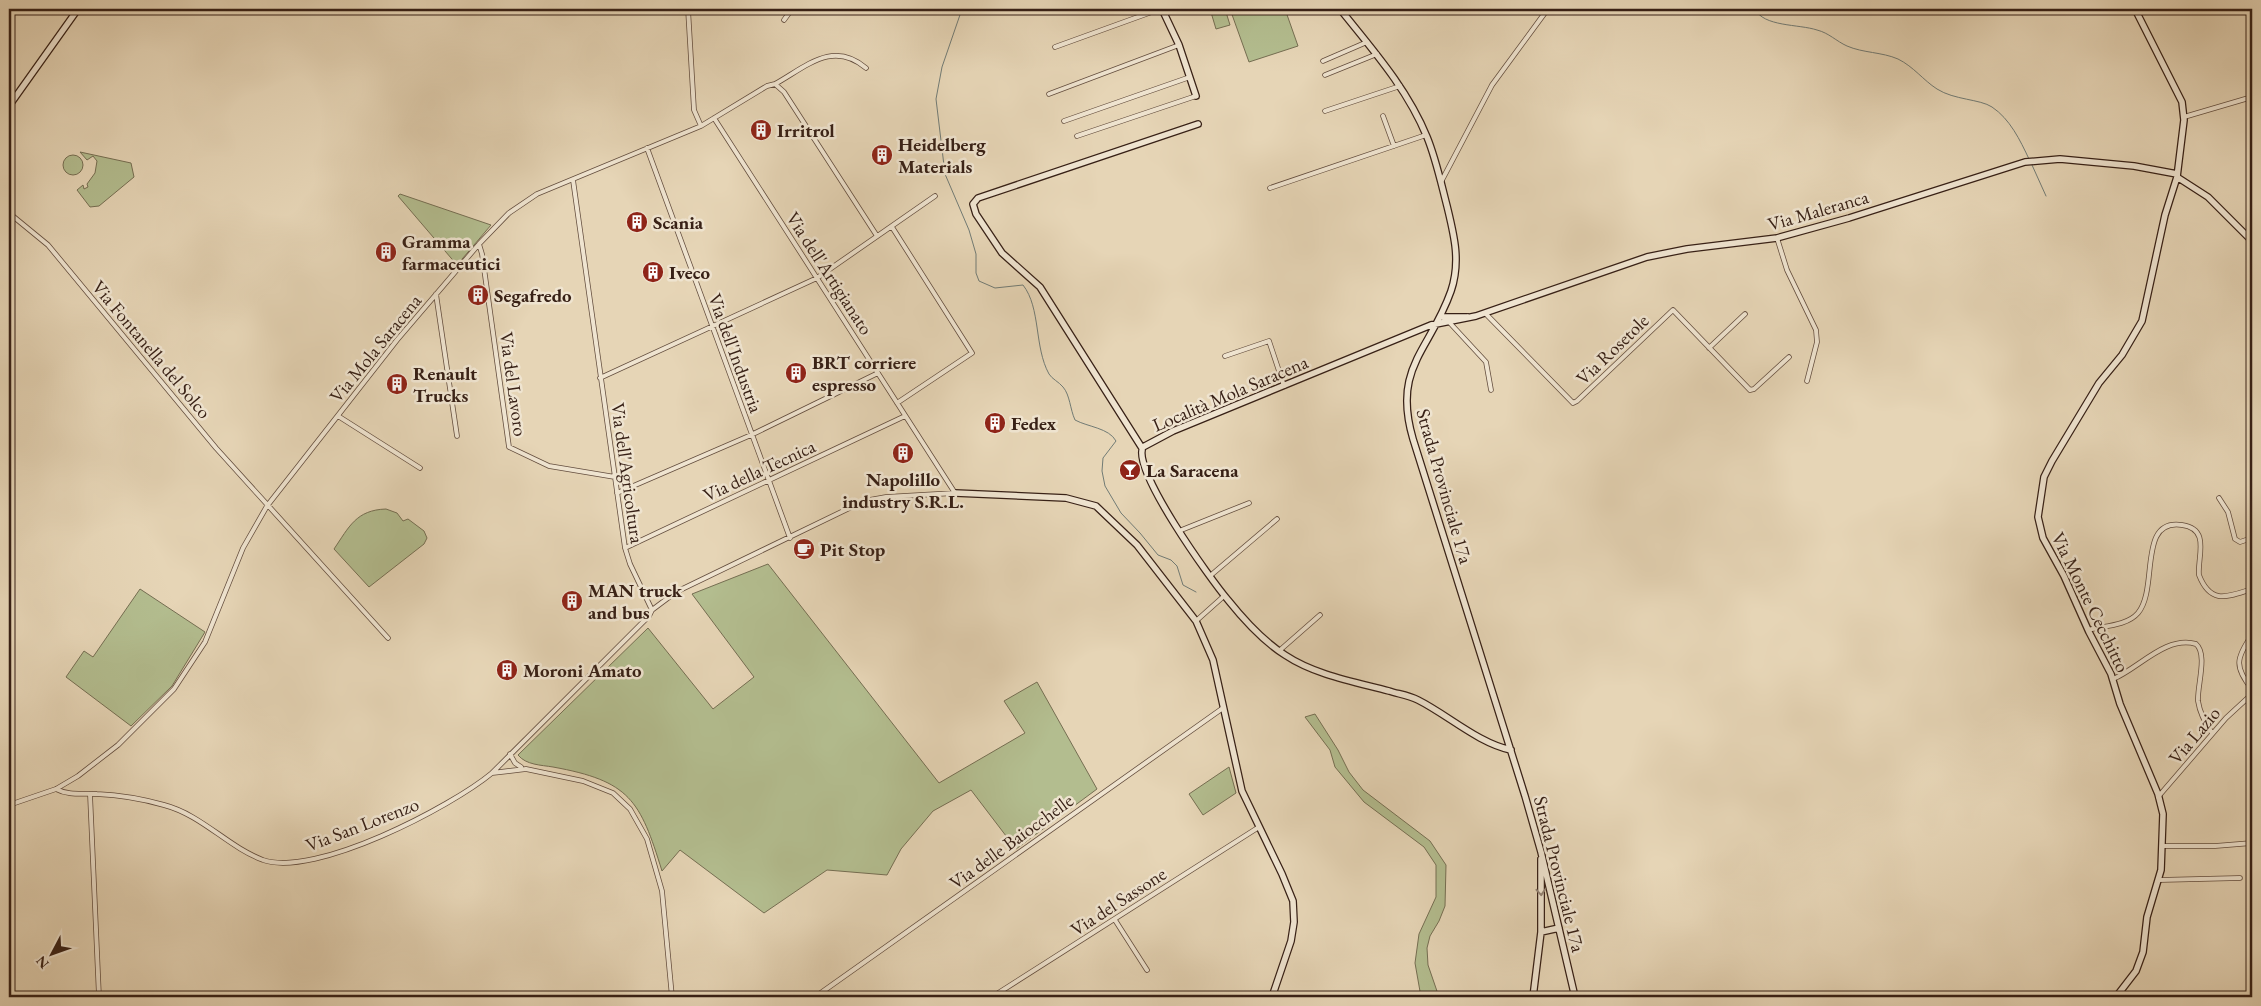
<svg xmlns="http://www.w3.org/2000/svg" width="2261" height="1006" viewBox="0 0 2261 1006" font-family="'EB Garamond',serif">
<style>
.green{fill:#b3bd8f;stroke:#756e52}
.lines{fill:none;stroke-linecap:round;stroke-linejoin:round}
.stream{stroke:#717b75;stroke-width:1}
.street-casing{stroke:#634d3e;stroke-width:5.5}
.secondary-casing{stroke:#372016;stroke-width:8}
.street{stroke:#efe4d0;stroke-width:4}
.secondary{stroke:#efe4d0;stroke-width:5.5}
.oneway{stroke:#938273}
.labels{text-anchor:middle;stroke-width:5;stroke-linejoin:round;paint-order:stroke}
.poi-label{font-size:19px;font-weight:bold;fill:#372016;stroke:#efe4d0;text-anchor:start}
.street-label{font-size:19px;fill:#372016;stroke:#efe4d0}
</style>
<rect width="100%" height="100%" fill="#e6d5b6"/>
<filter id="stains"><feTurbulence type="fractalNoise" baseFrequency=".004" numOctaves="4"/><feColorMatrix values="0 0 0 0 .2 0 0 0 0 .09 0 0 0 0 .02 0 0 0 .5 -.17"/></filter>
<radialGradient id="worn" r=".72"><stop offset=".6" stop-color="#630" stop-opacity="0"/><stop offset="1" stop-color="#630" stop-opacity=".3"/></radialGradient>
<path class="green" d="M1210,9H1225L1230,25L1216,29Z
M1230,9H1285L1298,46L1249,62Z
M80,152L131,163L134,177L99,206L90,207L77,190L83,185L84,189L88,187L87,184L95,173L97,161L93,156L87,160Z
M63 165a10 10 0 1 1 20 0a10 10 0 1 1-20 0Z
M400,194L491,225L457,265L398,196Z
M386,509L397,513L403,521L408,519L424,531L427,538L424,544L369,587L334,549C349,527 356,510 386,509Z
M768,564L939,783L1025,733L1004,701L1037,682L1097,789L1016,849L971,790L933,811L901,849L887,875L827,870L764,913L680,850L662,871C640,800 630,781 553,767C541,765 526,765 518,755L648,628L713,709L754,677L692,594Z
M140,589L205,632L172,686L131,726L66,677L84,651L93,657Z
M1315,714L1338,750L1349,772L1363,790L1430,841L1446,865L1445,906L1439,921L1430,936L1427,948L1428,965L1439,997H1421L1415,963L1419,934L1436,897V865L1424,847L1364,802L1335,767L1330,750L1305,717Z
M1229,767L1236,793L1203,815L1189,794Z"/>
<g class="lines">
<path class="stream" d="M962,9L942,67L936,99L945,174L969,230L976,254V273L979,281L995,288L1023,285C1041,308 1034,347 1049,374C1052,379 1059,382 1063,387C1070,395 1070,409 1075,420C1088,427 1109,428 1116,441L1103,458L1102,471L1105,486L1121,513L1140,533L1158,555L1171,560L1177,566L1183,585L1196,592
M1755,9C1763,27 1799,24 1817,30C1829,33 1836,41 1847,46C1863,53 1882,52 1898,59C1914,67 1923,80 1937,89C1954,100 1980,99 1992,107C2010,119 2020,140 2029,159
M2032,165L2046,196"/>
<g class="street-casing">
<path id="street" d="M688,9L694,110L701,126
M784,20L792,9
M1055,47L1160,9
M1323,61L1367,42
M1325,75L1377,54
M775,84C807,66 833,40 866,68
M1049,94L1179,45
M1325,111L1400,86
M1383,116L1394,146
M2184,117L2252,97
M1064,121L1190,77
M1077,136L1196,96
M647,148L790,538
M573,180L625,548L630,564L652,610
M1441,182L1492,85L1547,10
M1270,188L1426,135
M9,213L48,245L216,448L388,638
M892,227L972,353L897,403
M1777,238L1787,270L1816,330L1817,342L1807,381
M479,244L482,254L509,447L549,466L615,477
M436,294L457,436
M1485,313L1573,403L1577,401L1673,310L1750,390L1754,389L1789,357
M1449,322L1486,362L1491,390
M1709,348L1745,314
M1225,356L1269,341L1284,386
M600,378L817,278L935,196
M338,416L420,468
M617,493L751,435L878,373
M2219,498L2228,512L2235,539L2240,542L2252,538
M1179,531L1249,503
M625,548L905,416
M1210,576L1277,519
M1196,621L1224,596
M2088,630C2103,626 2127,626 2138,613C2159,588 2137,518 2182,525C2211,529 2197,557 2199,575C2211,606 2229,596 2252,589
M2252,635C2236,658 2234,667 2252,689
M1279,651L1320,615
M2113,679C2138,669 2166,635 2196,644C2208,654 2197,686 2198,701C2200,714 2205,723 2212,733
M510,754L515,763L521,767
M492,773L526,769L583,781L613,793L630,809L647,839L662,891L672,997
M56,789C69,796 83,793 97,794C119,795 143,799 164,805C202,815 228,847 263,860C315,878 451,807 492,773L649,616L652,610L676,592L864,501L886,497L955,493L714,118
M90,794L99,997
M2158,797L2226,718L2252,694
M9,805L56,789L78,776L118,745L174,689L205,642L243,548L267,506L397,340L479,244L509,213L537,194L701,126L767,86L775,84L784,92L877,236
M2162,846H2215L2252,843
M2159,880L2240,878
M1115,920L1147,970
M815,997L1223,708
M992,997L1259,827"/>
</g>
<g class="secondary-casing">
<path id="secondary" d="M1162,9L1179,45L1196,96
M1340,9C1372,49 1407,88 1427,137C1436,159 1441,183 1447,206C1454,235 1461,261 1451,291C1430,351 1392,367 1413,439L1525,796L1541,852L1575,997
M9,106L78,9
M2177,177L2208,197L2252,241
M1440,317H1467
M1142,448L1040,287L1002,253L976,214L973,204L978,198L1198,124
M955,493L1066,498L1096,506L1137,545L1196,621L1213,660L1242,791L1282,874L1293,901L1294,922L1291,941L1272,997
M1511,750C1478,743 1448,715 1418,700C1408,695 1398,694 1389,691C1355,682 1315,675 1285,655C1263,641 1244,620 1228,600C1211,580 1131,469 1143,447L1173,431L1431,325L1476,316L1647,257L1687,249L1777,238L1849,218L2025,162L2060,159L2134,166L2177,174
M1541,859V932
M1533,997L1541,932L1559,928
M2116,997L2136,971L2143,952L2147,917L2161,870L2163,814L2158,794L2120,704L2111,674L2089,632L2064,576L2043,538L2038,517L2044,477L2052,461L2099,383L2122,355L2142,321L2165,215L2177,177L2184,120L2182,102L2135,9"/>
</g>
<use href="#street" class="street"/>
<use href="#secondary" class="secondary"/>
</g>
<defs><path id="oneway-chevron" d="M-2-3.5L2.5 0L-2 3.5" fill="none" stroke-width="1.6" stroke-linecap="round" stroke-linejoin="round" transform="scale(1.25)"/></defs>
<use class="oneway" href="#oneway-chevron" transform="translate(1541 892) rotate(86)"/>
<defs>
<g id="building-disc" transform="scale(1.125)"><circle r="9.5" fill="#8f2418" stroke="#efe4d0"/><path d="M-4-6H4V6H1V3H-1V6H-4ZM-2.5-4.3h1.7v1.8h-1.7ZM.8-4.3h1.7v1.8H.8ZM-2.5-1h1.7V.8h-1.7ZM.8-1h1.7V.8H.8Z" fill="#fff"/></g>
<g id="bar-disc" transform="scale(1.125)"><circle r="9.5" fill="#8f2418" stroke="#efe4d0"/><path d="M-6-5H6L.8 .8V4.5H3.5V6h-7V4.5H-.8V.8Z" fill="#fff"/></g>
<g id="cafe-disc" transform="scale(1.125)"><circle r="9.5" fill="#8f2418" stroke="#efe4d0"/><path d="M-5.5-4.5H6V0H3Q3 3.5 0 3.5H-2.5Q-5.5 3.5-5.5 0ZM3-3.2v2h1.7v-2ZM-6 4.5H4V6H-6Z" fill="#fff"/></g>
</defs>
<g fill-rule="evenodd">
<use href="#building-disc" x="761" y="130"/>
<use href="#building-disc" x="882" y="155"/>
<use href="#building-disc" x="637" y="222"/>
<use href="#building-disc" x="386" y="252"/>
<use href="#building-disc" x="653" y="272"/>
<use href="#building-disc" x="478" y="295"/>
<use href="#building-disc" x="796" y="373"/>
<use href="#building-disc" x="397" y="384"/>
<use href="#building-disc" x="995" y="423"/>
<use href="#building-disc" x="903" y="453"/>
<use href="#bar-disc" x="1130" y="470"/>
<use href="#cafe-disc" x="804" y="549"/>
<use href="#building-disc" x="572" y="601"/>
<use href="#building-disc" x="507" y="670"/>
</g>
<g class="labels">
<g class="poi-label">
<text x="777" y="137">Irritrol</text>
<text x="898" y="151">Heidelberg<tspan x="898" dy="22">Materials</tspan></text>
<text x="653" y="229">Scania</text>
<text x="402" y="248">Gramma<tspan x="402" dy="22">farmaceutici</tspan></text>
<text x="669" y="279">Iveco</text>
<text x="494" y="302">Segafredo</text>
<text x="812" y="369">BRT corriere<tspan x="812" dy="22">espresso</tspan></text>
<text x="413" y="380">Renault<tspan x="413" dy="22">Trucks</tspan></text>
<text x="1011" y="430">Fedex</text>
<text x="1146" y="477">La Saracena</text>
<text x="903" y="486" text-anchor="middle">Napolillo<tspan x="903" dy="22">industry S.R.L.</tspan></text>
<text x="820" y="556">Pit Stop</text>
<text x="588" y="597">MAN truck<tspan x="588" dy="22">and bus</tspan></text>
<text x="523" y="677">Moroni Amato</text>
</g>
<g class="street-label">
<text transform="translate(1818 210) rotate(-16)" y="7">Via Maleranca</text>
<text transform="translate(830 273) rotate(57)" y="7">Via dell'Artigianato</text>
<text transform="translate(375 348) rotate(-51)" y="7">Via Mola Saracena</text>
<text transform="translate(152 349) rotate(50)" y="7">Via Fontanella del Solco</text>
<text transform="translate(1612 349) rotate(-44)" y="7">Via Rosetole</text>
<text transform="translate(736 353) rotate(70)" y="7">Via dell'Industria</text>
<text transform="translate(514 384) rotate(82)" y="7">Via del Lavoro</text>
<text transform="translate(1230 393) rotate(-23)" y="7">Località Mola Saracena</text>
<text transform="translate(759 470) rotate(-25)" y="7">Via della Tecnica</text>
<text transform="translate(628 473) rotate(82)" y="7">Via dell'Agricoltura</text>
<text transform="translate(1445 486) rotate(74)" y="7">Strada Provinciale 17a</text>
<text transform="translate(2091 602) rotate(64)" y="7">Via Monte Cecchitto</text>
<text transform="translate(2194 735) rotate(-50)" y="7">Via Lazio</text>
<text transform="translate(362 824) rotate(-21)" y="7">Via San Lorenzo</text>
<text transform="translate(1011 841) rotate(-36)" y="7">Via delle Baiocchelle</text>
<text transform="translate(1560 874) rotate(76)" y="7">Strada Provinciale 17a</text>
<text transform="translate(1118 901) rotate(-33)" y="7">Via del Sassone</text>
</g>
</g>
<rect width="2261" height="1006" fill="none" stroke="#e6d5b6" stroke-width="30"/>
<rect x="10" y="10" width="2241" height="986" fill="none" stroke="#372016" stroke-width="2.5"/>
<rect x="15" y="15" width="2231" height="976" fill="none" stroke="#372016"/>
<g transform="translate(52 954) rotate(229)" stroke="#efe4d0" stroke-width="4" paint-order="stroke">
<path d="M0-4L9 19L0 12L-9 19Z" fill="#372016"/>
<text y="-8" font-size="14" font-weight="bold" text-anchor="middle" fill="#372016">N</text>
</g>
<rect width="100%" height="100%" filter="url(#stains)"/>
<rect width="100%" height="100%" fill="url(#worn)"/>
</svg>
